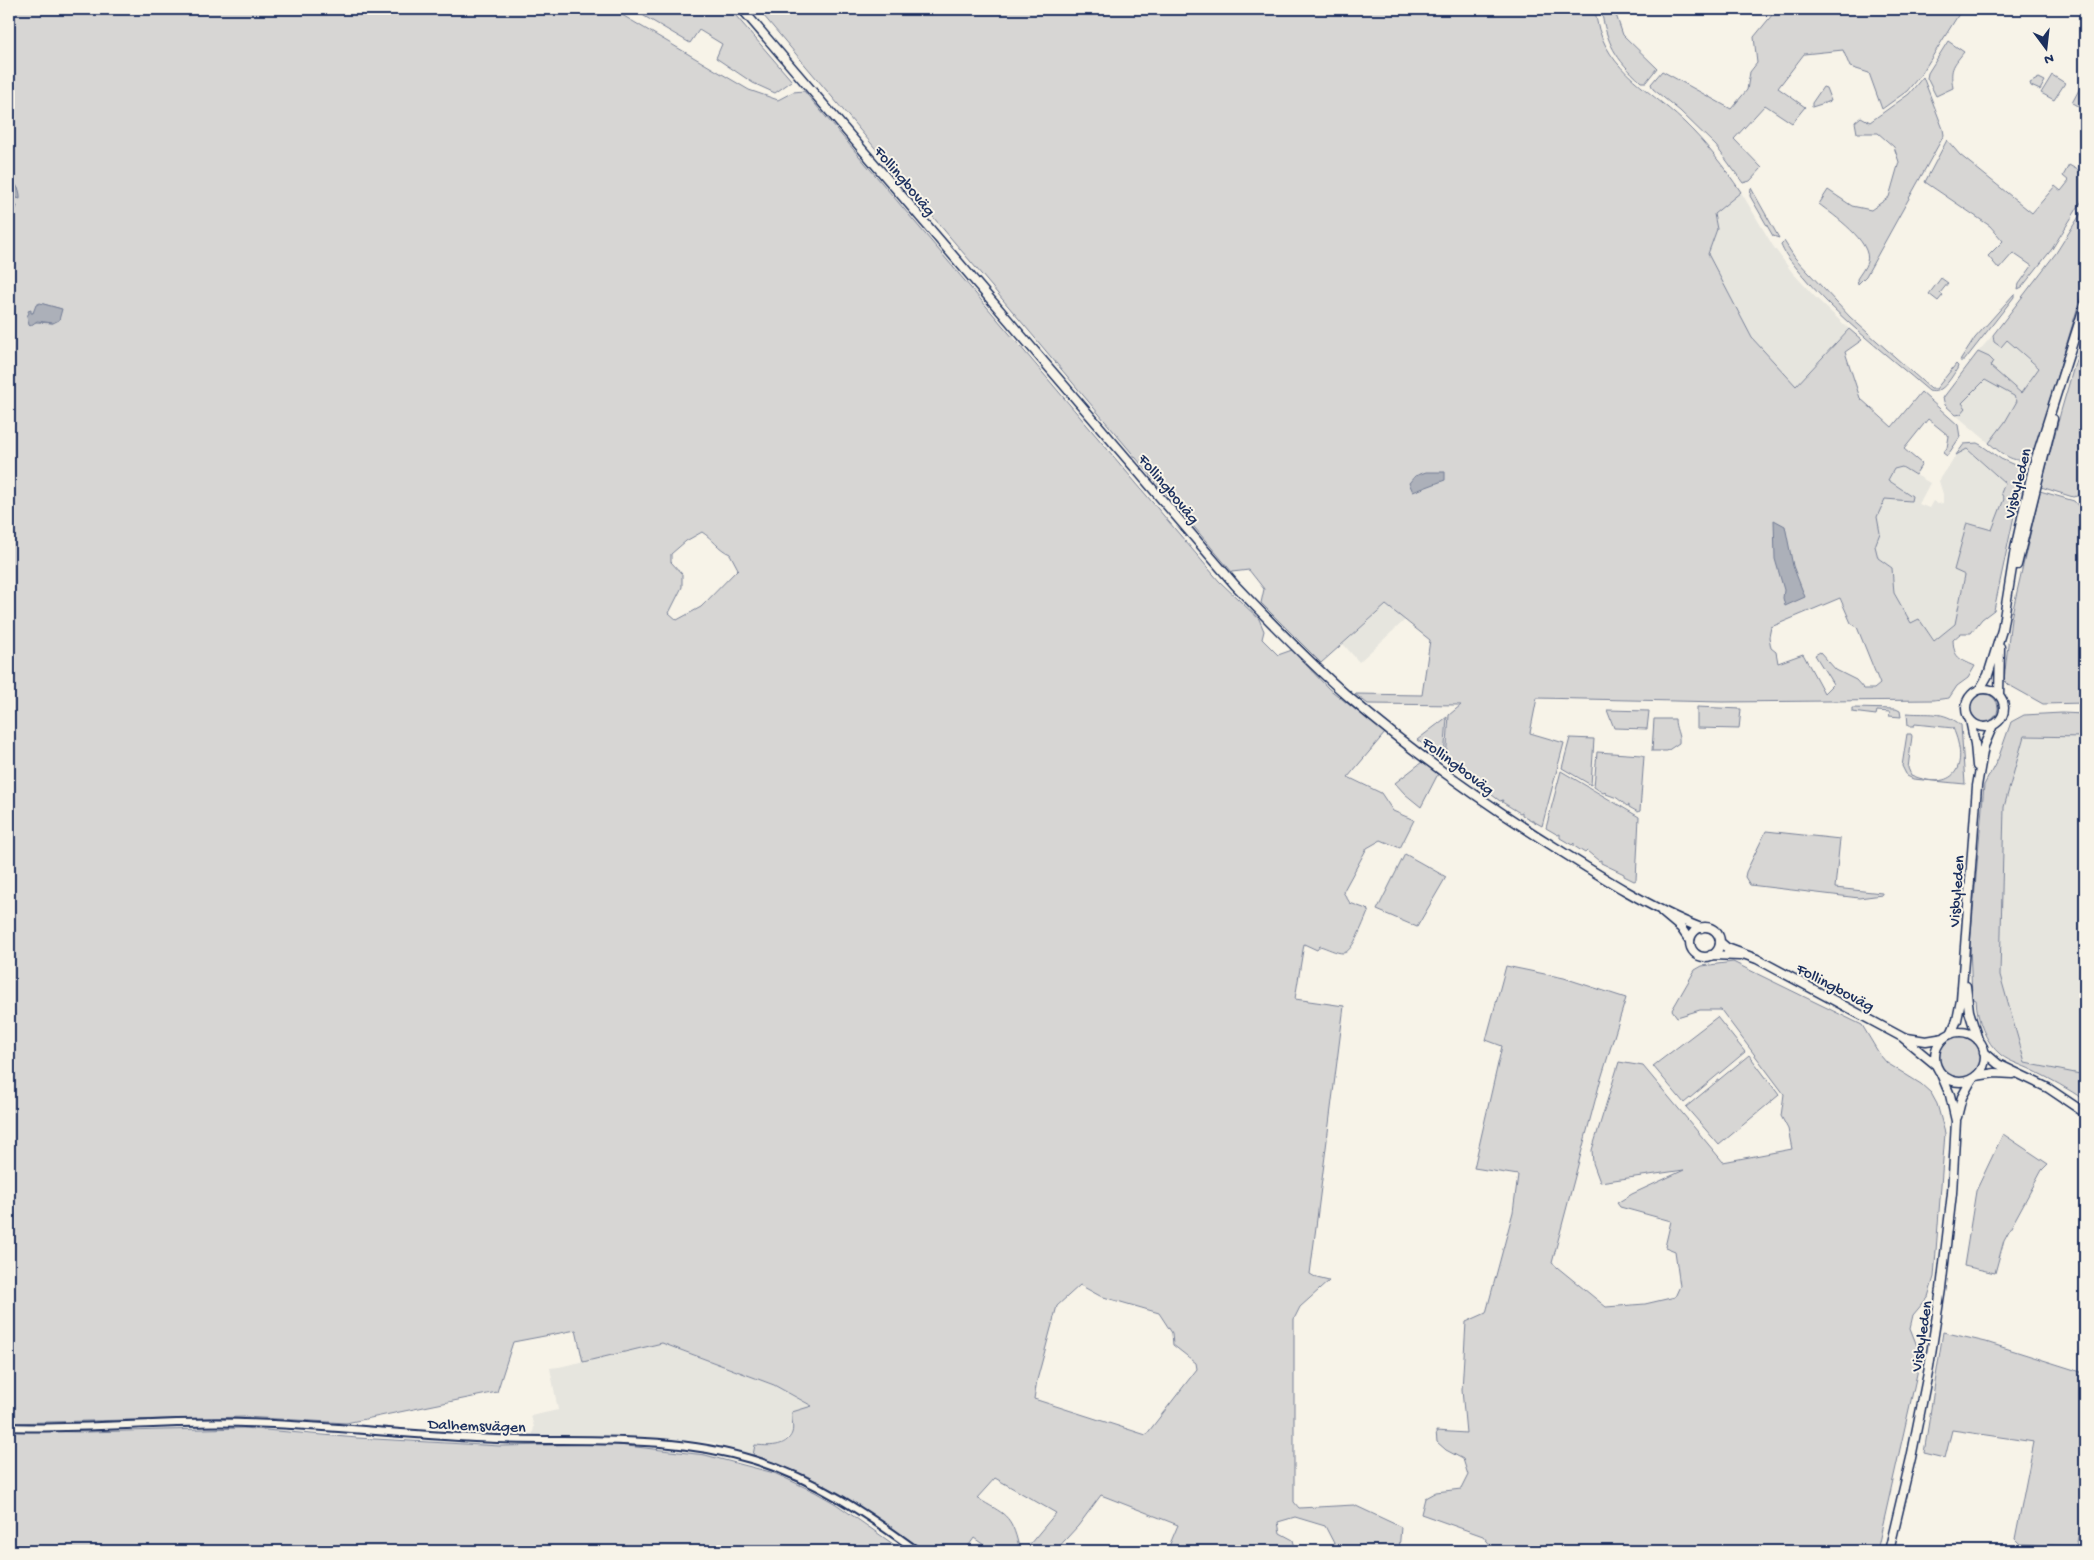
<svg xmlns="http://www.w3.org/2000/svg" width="2094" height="1560" viewBox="0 0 2094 1560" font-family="'Gochi Hand',sans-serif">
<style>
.built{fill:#e6e5de}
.green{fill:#d7d6d4;stroke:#798299;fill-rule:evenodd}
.water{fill:#acb0b9;stroke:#727c95}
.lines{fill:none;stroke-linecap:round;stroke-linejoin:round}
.tertiary-casing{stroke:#1b2f5e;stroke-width:10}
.secondary-casing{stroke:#1b2f5e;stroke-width:11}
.tertiary{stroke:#f7f3e8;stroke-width:6}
.secondary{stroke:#f7f3e8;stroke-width:8}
.labels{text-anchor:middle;stroke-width:4;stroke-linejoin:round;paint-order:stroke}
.street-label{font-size:16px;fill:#1b2f5e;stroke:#f7f3e8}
</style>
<rect width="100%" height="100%" fill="#f7f3e8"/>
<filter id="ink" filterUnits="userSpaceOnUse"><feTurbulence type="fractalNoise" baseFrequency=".02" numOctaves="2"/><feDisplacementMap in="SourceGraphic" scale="10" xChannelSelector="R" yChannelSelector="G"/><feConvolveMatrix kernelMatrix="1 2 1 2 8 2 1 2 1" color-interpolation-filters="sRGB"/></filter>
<g filter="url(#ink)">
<path class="built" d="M1741,192L1773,246L1792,272L1815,297L1849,329L1796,386L1752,338L1708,254L1717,229L1714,214Z
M1993,335L1994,342L2001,347L2007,340L2039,369L2021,393L1989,366V357L1978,352Z
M1985,380L2015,396L2017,401L2005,422L1989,443L1956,415L1961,414L1965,407L1962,403Z
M1966,449L2005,483L2002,493L2004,499L1992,530L1967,523L1965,575L1955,624L1935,641L1919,620L1911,623L1894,593L1892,568L1878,558L1875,546L1880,533L1877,517L1885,498L1911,501L1912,496L1888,480L1894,469L1902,467L1930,483L1919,504L1929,508L1933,501L1938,504L1943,503V494L1939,481L1956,455Z
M1386,605L1405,620L1359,662L1343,644Z
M2024,736L2085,737V1075L2025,1064L2000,975L2004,807Z
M662,1343L774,1385L813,1407L791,1419L792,1432L785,1441L773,1447L755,1445L753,1455L710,1442L611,1436L532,1437L534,1427L531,1416L558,1410L550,1368L559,1367Z"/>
<path class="green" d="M9,9H612L749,90L778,100L793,92L804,91L1219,581L1259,619L1264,631L1262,639L1278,655L1292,650L1328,688L1385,733L1348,777L1381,793L1393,811L1414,820L1400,848L1381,840L1367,848L1343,892L1350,903L1369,910C1365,918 1353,953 1343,953C1336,953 1327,948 1320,946L1317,950L1304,944L1295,999L1344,1006L1310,1274L1317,1278L1329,1281L1300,1307L1294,1319V1502L1299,1508L1354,1505L1401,1527L1399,1551H1338L1325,1526L1295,1517L1278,1522L1280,1533L1293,1540L1296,1551H1167L1178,1525L1101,1495L1078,1526L1055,1551H1024L1056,1513L995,1478L977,1498C1005,1515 1011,1513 1019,1547L1017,1551H990L991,1550L974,1538L965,1551H926L839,1493L805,1475L753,1455L755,1445C768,1446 786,1448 792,1433C794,1427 791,1418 792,1412L812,1406L774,1385L662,1343L583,1362L576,1330L513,1342L497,1392L346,1423L245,1417L9,1423V234L10,223L17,206L12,203V201L17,198L19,190L13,181L9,179ZM43,304L61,309L53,323L35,322L29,314L33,313L35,309ZM702,532C713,539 718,549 730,554L738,569L701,607L677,620L669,613L682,587V574L671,562V554L686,541ZM1080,1285L1100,1296L1159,1313L1172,1333L1173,1345L1196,1363L1197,1369L1146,1435L1034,1399L1037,1380L1057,1306Z
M632,9H730L792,81L775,93L753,83L716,58L722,44L699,30L690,43Z
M758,9H1595C1601,68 1645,85 1684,122C1706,143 1724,167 1741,192L1714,214L1717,229L1708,254L1752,338L1796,386L1849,329L1862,340L1845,352L1860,398L1892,427L1921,392L1958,425L1960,437L1947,456L1943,453L1947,448L1949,436L1928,419L1904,449L1922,464L1915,475L1902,467L1894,469L1888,480L1912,496L1911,501L1885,499L1877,517L1880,533L1875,546L1878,558L1892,568L1894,593L1911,623L1919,619L1934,641L1955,624L1965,575L1954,570L1967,523L1992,530L2004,499L2001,493L2005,483L1967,449L1956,455L1964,444L1977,443L1981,445L2001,459L2026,470L2029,475L2021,506L2015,511L1994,610L1982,619L1971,633H1961L1953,640C1954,658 1959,659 1975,666L1968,678L1957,686L1949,698L1934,700L1722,702L1537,698L1530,733L1564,743L1542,826L1522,815V812L1520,813L1502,802L1503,800L1500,801L1484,789V786H1481L1446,760L1449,715L1461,705L1368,704L1355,694L1422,695L1430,640L1386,605L1321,663L1261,603L1264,589L1249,570L1232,572ZM1840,598L1851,623L1857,627L1880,684L1874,689H1864L1856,680L1836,670L1820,652L1815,655L1833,684L1824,693L1803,654L1778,663L1776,652L1771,648L1769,637L1771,627Z
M1601,9H1614L1623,35L1657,68L1646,82H1641C1615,58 1607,44 1601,9Z
M1777,9H1962L1922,73L1907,91L1882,109L1869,73L1850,67L1843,50L1804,54L1778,88L1805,107L1792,123L1765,105L1734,139L1762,168L1750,181L1743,183L1716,146L1680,111L1653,89L1651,84L1662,71L1731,109L1747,90L1750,72L1757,63L1754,37Z
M1948,41L1964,52C1952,67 1950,69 1953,88L1936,96L1927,78L1928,73Z
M2052,75L2065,83L2054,100L2041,93Z
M1923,77L1943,129L1944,135L1866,276L1858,284L1857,279C1860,274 1865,268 1867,262C1873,242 1833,215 1819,204L1828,190L1852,206L1871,210L1889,197L1899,162L1894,147L1878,133H1857L1855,122L1861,117L1870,122L1909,94Z
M2039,78L2045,81L2040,90L2031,86L2030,83Z
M2081,86L2085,88V110L2072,103Z
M1823,87L1826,88L1831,101L1812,107V103Z
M1947,140L1960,155L2032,213L2055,186L2061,191L2069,181L2063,176L2069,165L2085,174V196L2052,249L2022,287L2018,289L2019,284L2032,266L2013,253L1999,269L1988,256L2003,241L1990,226L1925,182Z
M1751,188L1779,238L1773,236L1750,196Z
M2085,207V283L2033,456C2017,467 2002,454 1989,443L2005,422L2017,401L2014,396L1985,380L1962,403L1966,408L1961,414L1956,415L1945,405L1943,398L1978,352L1989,357L1993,361L1990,366L2021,393L2039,368L2007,340L2001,347L1994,342L1993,335L2056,253Z
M1784,241L1795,258L1850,317L1931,389H1936L1956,364L1958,366L1957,369C1951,378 1942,395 1929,391C1885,353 1835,316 1798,270C1792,262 1783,253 1781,244Z
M1941,278L1948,283L1940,293L1943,295L1938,301L1929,294Z
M2014,294V297L1964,361H1960L1975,338Z
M2085,329V494L2073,497L2041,487L2061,411Z
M2040,491L2074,501L2085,514V703L2043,704L2009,685L2004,680L2011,618Z
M1970 708a14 14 0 1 1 28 0a14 14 0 1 1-28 0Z
M1697,707L1741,709L1739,729L1697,728Z
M1852,708L1896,709L1900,711L1901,717L1889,716L1890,712L1877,711L1876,715L1852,712Z
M1607,710L1649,711L1647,729L1614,728Z
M1907,713C1930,715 1942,710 1961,725L1965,784L1913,779L1907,776L1902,766L1907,734H1911L1912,736L1908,768L1911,775C1954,793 1970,767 1953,728L1915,724L1914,726H1908Z
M2062,713L2085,714V737L2024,736L2004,807L2000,975L2025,1063L2085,1075V1100C2068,1089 2051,1079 2032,1070C2022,1065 2010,1062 2001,1055C1985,1042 1977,1019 1976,1000L1972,998L1970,945L1984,785L1998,759L2011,722L2024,715Z
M1447,717L1444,759L1417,740Z
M1654,719H1675C1675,729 1680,734 1679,743L1667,751H1652Z
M1570,738L1594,739L1591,785L1562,768Z
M1597,752L1642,755L1644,756L1640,811L1638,812L1629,807V805L1627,806L1617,798L1606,794V792L1603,793L1594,787Z
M1422,762L1438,774L1421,807L1405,794L1395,783Z
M1561,771L1639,817L1636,880L1634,881L1624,876V874L1601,863V860L1599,861L1587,851L1585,853L1574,846V843L1572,845L1560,838V834L1558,835L1546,828Z
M1766,831L1840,839L1835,888L1882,893V895L1859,898L1750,885L1745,877L1746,872Z
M1405,854L1446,877L1417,927L1377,910Z
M1733,962L1862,1025L1880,1055L1887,1063L1921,1084L1931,1093L1937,1104L1945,1133L1934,1277L1928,1297L1913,1315L1910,1328L1921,1356L1877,1551H1495L1483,1536L1421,1514L1425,1498L1436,1492L1461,1489L1468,1475L1463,1459L1446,1450L1437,1442L1436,1431L1466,1433L1462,1390L1466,1322L1486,1313L1513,1212L1518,1175L1474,1168L1502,1046L1486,1040L1506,966L1564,978L1626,998L1600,1082L1552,1263L1606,1307L1645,1304L1675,1297L1680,1286L1675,1251L1665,1247L1671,1221L1620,1207L1617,1203L1632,1194L1684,1170L1600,1182L1593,1163L1592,1150L1619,1062L1643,1066L1723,1162L1792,1149L1788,1129L1781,1116L1784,1094L1721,1010H1700L1677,1017L1672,1010L1695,970L1702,966Z
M1717,1017L1745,1052L1684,1103L1653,1066Z
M1938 1057a22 22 0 1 1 44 0a22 22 0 1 1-44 0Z
M1749,1055L1779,1095L1719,1145L1686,1107Z
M2003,1134L2048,1164L2042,1170L2004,1240L1995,1273L1964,1266L1976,1191Z
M1943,1332L1986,1342L2081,1372L2085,1382V1508L2076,1546L2020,1544L2015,1539L2034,1442L1952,1430L1945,1458L1924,1453Z
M243,1428L357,1438L500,1446L610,1444L705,1455L774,1473L815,1492L836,1504L903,1551H9V1431L87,1432Z"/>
<path class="water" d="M9,179C16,183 21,191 20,199L17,198L12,201V203L17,206L10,223L9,234Z
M40,303L62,309L59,320L53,323L37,321L30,326L29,325L27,316L29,313L28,311L31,310V313H33L36,305Z
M1426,472H1445V480L1413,492L1409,483L1415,476Z
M1774,520L1785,526L1793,566L1805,597L1785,606L1783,598L1784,590L1775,559Z"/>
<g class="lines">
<g class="tertiary-casing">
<path id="tertiary" d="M9,1427C87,1430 166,1420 244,1423C329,1425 413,1436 497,1439C584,1442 670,1434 754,1460C815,1479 867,1514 917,1551"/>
</g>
<g class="secondary-casing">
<path id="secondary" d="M742,9L1235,585C1272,624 1310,663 1351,699C1415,754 1484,803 1556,848C1600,876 1652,909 1701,928
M2017,565L2053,419
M1980,689L1988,675L2002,630L2015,549L2033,468L2085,304
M1966 708a19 19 0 1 1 38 0a19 19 0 1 1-38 0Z
M1999,695L2000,647
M1970,720L1975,744L1977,766
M1662,912L1681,928L1690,941
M1690 942a15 15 0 1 1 30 0a15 15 0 1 1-30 0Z
M1720,942L1727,948L1757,959L1902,1037L1936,1065
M1711,955L1740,956
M1966,986L1969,1011L1978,1040
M1935 1057a25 25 0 1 1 50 0a25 25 0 1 1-50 0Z
M1951,1034L1957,1020L1961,1000L1977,786L1984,746L1993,725
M1907,1038L1926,1041L1944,1038
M1984,1052L1998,1064L2048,1088L2085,1113
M1976,1076L1995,1073L2013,1074
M1957,1117L1962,1097L1972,1079
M1889,1551L1911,1458L1928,1373L1941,1289L1952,1193L1956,1121L1950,1095L1941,1074"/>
</g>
<use href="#tertiary" class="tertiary"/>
<use href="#secondary" class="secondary"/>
</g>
</g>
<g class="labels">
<g class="street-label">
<text transform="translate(906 180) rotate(50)" y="6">Follingboväg</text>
<text transform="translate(2016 483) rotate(-76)" y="6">Visbyleden</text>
<text transform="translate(1170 488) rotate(50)" y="6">Follingboväg</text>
<text transform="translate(1459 765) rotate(37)" y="6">Follingboväg</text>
<text transform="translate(1955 891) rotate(-86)" y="6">Visbyleden</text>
<text transform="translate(1836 986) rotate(28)" y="6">Follingboväg</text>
<text transform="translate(1920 1336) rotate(-81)" y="6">Visbyleden</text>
<text transform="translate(477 1424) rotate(2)" y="6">Dalhemsvägen</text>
</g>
</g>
<rect width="2094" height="1560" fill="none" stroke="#f7f3e8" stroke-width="30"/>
<rect x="15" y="15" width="2064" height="1530" fill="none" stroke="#1b2f5e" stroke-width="2" filter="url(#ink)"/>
<g transform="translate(2046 48) rotate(165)" stroke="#f7f3e8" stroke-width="4" paint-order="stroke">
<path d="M0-4L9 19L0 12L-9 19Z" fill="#1b2f5e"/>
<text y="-8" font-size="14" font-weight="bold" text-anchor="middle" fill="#1b2f5e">N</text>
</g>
</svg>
